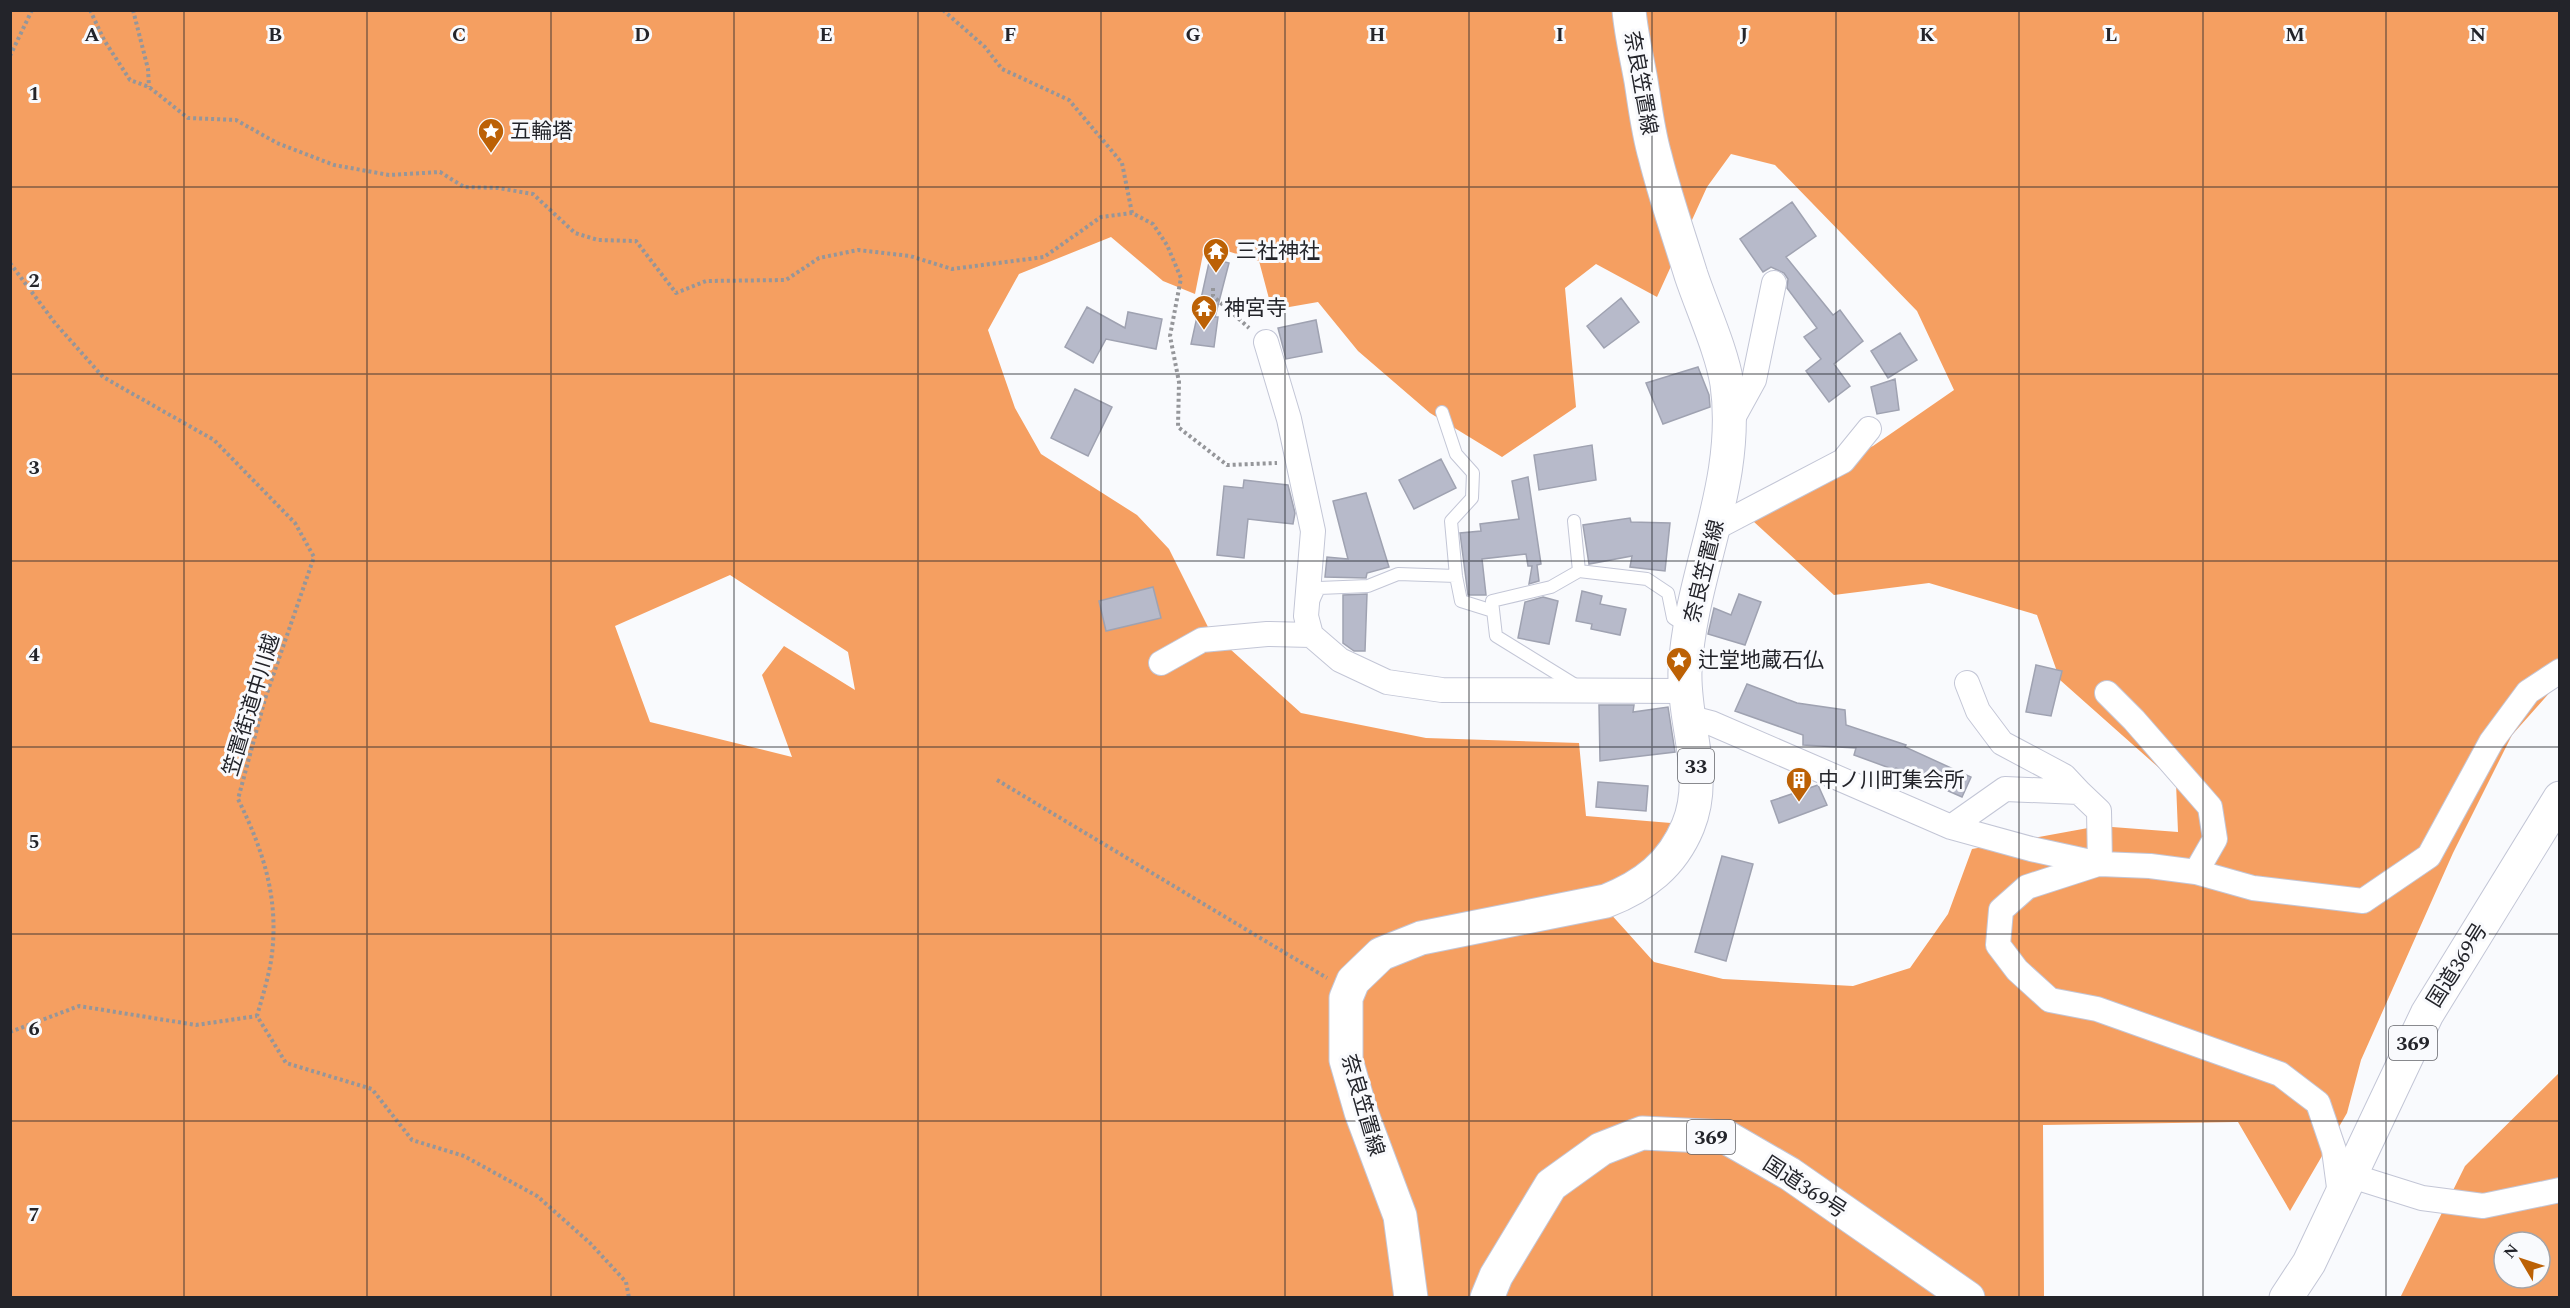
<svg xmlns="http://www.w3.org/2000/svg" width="2570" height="1308" viewBox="0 0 2570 1308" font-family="Spectral,'Noto Sans JP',serif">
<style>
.forest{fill:#f59f61;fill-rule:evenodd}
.building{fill:#b7baca;stroke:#9fa2b1;stroke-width:1.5}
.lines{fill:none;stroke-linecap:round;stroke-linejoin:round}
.service-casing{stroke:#c3c6d6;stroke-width:14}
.minor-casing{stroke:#c3c6d6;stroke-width:26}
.primary-casing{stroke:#c3c6d6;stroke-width:35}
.trunk-casing{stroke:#c3c6d6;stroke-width:35}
.path{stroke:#95969a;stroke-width:4;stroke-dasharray:3 3;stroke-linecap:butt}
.service{stroke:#fff;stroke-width:12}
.minor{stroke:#fff;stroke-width:24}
.primary{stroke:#fff;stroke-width:33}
.trunk{stroke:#fff;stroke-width:33}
.grid{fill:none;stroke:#23242a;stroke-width:1.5;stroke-opacity:0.55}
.labels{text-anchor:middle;stroke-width:6;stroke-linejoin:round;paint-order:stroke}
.shield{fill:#f9fafd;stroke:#636469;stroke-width:1.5}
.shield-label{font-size:20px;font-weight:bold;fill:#23242a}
.street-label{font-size:21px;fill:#23242a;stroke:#f9fafd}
.poi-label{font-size:21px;fill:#23242a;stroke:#f9fafd;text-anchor:start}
.grid-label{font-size:20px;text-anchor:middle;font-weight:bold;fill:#23242a;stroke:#f9fafd;stroke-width:6;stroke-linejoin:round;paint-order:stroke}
</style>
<rect width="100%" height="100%" fill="#f9fafd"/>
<path class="forest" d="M10,11H2559V682L2512,735L2453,853L2361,1060L2347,1113L2290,1211L2238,1122L2043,1125L2044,1297H11ZM1731,154L1775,165L1917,311L1954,390L1873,446L1785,485L1753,521L1834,595L1929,583L2037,615L2060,680L2176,783L2178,832L2099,826L1972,849L1948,914L1910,968L1853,986L1723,979L1654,962L1590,891L1649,863L1671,823L1586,816L1579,743L1426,738L1301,713L1210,631L1169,549L1137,515L1041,454L1015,408L988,330L1019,274L1111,237L1163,281L1195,294L1205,244L1259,261L1272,310L1318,302L1358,351L1430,413L1502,457L1576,407L1565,288L1596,264L1657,297L1707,187ZM730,575L848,652L855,690L784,646L762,675L792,757L650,722L615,626Z
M2559,1073V1297L2400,1298L2465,1166ZM2504,1242H2540V1278H2504Z"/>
<path class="building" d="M1792,202L1816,236L1786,257L1833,315L1840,310L1863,341L1834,364L1850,386L1829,402L1806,371L1821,359L1804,337L1817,328L1787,288L1788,279L1784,273L1771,267L1763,272L1740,239Z
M1210,258L1229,263L1215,317H1218L1214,347L1191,344Z
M1621,298L1639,322L1604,348L1587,326Z
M1087,307L1125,328L1128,312L1162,319L1156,349L1106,339L1093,363L1065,347Z
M1316,320L1322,352L1286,359L1278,328Z
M1900,333L1917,360L1888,378L1871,351Z
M1698,367L1709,395L1710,407L1663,424L1646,383Z
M1895,379L1899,410L1877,414L1871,387Z
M1075,389L1112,407L1088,456L1051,438Z
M1592,445L1596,480L1539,490L1534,455Z
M1441,459L1456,488L1414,509L1399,480Z
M1528,477L1541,564L1537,565L1539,581L1529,584L1532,566H1528L1526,554L1482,559L1486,595H1468L1460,533L1481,531L1480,524L1519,519L1512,481Z
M1244,480L1288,485L1295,513L1293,524L1248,519L1244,558L1217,555L1224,486L1243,488Z
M1366,493L1389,567L1367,573L1366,578L1325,577L1327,557L1348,559L1333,501Z
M1630,518L1631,522L1670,523L1665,571L1630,567L1632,556L1589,564L1583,525Z
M1153,587L1161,618L1106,631L1099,601Z
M1582,591L1602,596L1600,604L1626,609L1620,635L1591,629L1592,624L1576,621Z
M1367,594L1365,651H1354L1343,643V595Z
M1739,594L1761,602L1745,645L1708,634L1714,608L1731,615Z
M1543,597L1558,601L1549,644L1518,638L1525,602Z
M2036,665L2062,671L2051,716L2026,712Z
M1747,684L1797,703L1845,710L1846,725L1906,745L1905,747L1971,777L1962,797L1896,768L1895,770L1854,755L1856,748L1803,745V735L1735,711Z
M1599,705H1634L1633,712L1668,707L1675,752L1600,761Z
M1598,782L1648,786L1646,811L1596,807Z
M1818,785L1827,805L1779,823L1771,801Z
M1722,856L1753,864L1726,961L1695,952Z"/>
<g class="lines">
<g class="service-casing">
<path id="service" d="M1442,412L1456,454L1473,473L1472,498L1451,521L1456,576L1461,601L1493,611
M1574,521L1579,571
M1313,601L1319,588L1368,586L1398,574L1456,576
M1577,686L1496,636L1492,601L1551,587L1579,571L1647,579L1668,593L1673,618L1687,627"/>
</g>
<g class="minor-casing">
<path id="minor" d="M1266,342L1289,419L1313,531L1306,616L1311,635L1340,660L1387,682L1442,690L1684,691
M1732,420L1754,380L1774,283
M1715,528L1843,461L1869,429
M1161,663L1202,640L1267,634L1311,635
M1967,683L1978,711L2002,743L2064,776L2079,792
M2107,693L2134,720L2210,807L2215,839L2196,872
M1688,717L1711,723L1951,827L2031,849L2100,864L2150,866L2196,872L2253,888L2363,901L2429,856L2491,742L2528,692L2560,671
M1951,827L2005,789L2079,792L2099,811L2100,864
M2098,864L2027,887L2001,910L1998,945L2017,970L2050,1000L2097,1009L2280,1074L2318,1103L2334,1150L2340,1195
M2352,1176L2422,1198L2483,1206L2560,1190"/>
</g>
<g class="primary-casing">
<path id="primary" d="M1411,1298L1400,1216L1361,1112L1346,1060V998L1353,981L1381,954L1421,938L1606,901C1644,886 1672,865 1688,826C1709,775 1683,723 1685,671C1690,573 1741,484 1727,384C1722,351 1702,308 1691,275C1679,236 1665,196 1655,156C1648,132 1645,106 1641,81C1637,58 1631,34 1629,10"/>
</g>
<g class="trunk-casing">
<path id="trunk" d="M1487,1298L1496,1276L1551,1185L1601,1149L1642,1133L1726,1137L1790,1174L1968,1298
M2286,1298L2309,1263L2427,1014L2560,798"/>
</g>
<path class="path" d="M90,10L104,40L130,80L149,87L188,118L236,120L277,143L334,165L389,175L440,172L464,187L498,188L533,194L575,233L598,240L636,241L676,293L706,281L786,280L819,258L858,250L910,256L952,269L1044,257L1101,217L1132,213L1153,224L1167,245L1181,278L1170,336L1179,382L1178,427L1227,465L1277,463
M133,10L148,69L149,87
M943,10L985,47L1002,69L1069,100L1122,163L1132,213
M10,56L32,10
M10,263L55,323L103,377L214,440L295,523L314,557L265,699L238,799C264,852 280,901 271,961C268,979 262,998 257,1016L286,1063L372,1089L412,1140L464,1156L537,1196L590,1243L626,1282L629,1298
M1213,288V296L1249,328
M997,780L1327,978
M10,1032L79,1006L196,1025L257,1016"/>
<use href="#service" class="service"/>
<use href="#minor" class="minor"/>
<use href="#primary" class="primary"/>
<use href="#trunk" class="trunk"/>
</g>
<path class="grid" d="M184,10V1298M367,10V1298M551,10V1298M734,10V1298M918,10V1298M1101,10V1298M1285,10V1298M1469,10V1298M1652,10V1298M1836,10V1298M2019,10V1298M2203,10V1298M2386,10V1298M10,187H2560M10,374H2560M10,561H2560M10,747H2560M10,934H2560M10,1121H2560"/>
<defs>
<g id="sight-pin" transform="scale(1.35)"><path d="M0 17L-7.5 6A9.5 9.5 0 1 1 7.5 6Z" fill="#bc6105" stroke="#f9fafd"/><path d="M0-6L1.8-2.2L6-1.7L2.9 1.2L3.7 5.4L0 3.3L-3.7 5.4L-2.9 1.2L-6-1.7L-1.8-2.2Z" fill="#fff"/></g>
<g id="temple-pin" transform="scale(1.35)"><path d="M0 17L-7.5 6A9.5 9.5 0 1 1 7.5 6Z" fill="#bc6105" stroke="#f9fafd"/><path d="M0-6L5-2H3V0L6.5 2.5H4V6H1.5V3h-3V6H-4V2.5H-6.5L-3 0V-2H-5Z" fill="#fff"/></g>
<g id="building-pin" transform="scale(1.35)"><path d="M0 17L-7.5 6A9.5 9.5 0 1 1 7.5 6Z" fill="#bc6105" stroke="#f9fafd"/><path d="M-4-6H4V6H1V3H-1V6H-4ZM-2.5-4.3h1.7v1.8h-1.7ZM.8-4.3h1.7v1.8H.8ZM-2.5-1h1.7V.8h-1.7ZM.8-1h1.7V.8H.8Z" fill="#fff"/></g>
</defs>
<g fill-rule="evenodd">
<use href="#sight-pin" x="491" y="131"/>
<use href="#temple-pin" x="1216" y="251"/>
<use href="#temple-pin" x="1204" y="308"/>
<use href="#sight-pin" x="1679" y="660"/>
<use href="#building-pin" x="1799" y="780"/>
</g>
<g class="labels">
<g class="shield">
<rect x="1678" y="749" width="36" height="34" rx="4.5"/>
<rect x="2389" y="1026" width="48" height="34" rx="4.5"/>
<rect x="1687" y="1120" width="48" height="34" rx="4.5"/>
</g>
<g class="shield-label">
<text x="1696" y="773">33</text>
<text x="2413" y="1050">369</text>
<text x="1711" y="1144">369</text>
</g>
<g class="street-label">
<text transform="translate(1641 83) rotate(80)" y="7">奈良笠置線</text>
<text transform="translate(1704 571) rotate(-76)" y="7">奈良笠置線</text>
<text transform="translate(251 705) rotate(-73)" y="7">笠置街道中川越</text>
<text transform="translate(2457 965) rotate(-58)" y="7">国道369号</text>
<text transform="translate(1363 1105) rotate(74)" y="7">奈良笠置線</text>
<text transform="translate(1805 1187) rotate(33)" y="7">国道369号</text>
</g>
<g class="poi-label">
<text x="510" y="138">五輪塔</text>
<text x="1236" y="258">三社神社</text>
<text x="1224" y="315">神宮寺</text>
<text x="1698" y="667">辻堂地蔵石仏</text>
<text x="1818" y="787">中ノ川町集会所</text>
</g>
</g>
<g class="grid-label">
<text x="92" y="41">A</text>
<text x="275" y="41">B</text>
<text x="459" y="41">C</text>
<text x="642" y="41">D</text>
<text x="826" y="41">E</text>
<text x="1010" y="41">F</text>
<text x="1193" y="41">G</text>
<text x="1377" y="41">H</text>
<text x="1560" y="41">I</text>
<text x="1744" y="41">J</text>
<text x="1927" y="41">K</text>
<text x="2111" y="41">L</text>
<text x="2295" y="41">M</text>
<text x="2478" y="41">N</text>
<text x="34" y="100">1</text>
<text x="34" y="287">2</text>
<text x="34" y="474">3</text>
<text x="34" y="661">4</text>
<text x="34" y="848">5</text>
<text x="34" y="1035">6</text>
<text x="34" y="1221">7</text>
</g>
<rect width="2570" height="1308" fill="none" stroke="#23242a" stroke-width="24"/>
<g transform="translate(2522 1260) rotate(309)"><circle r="28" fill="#f9fafd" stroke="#a3a4a9" stroke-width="1.5"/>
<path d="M0-4.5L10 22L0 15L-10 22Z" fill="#bc6105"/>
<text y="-9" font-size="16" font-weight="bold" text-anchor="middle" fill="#23242a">N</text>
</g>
</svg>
